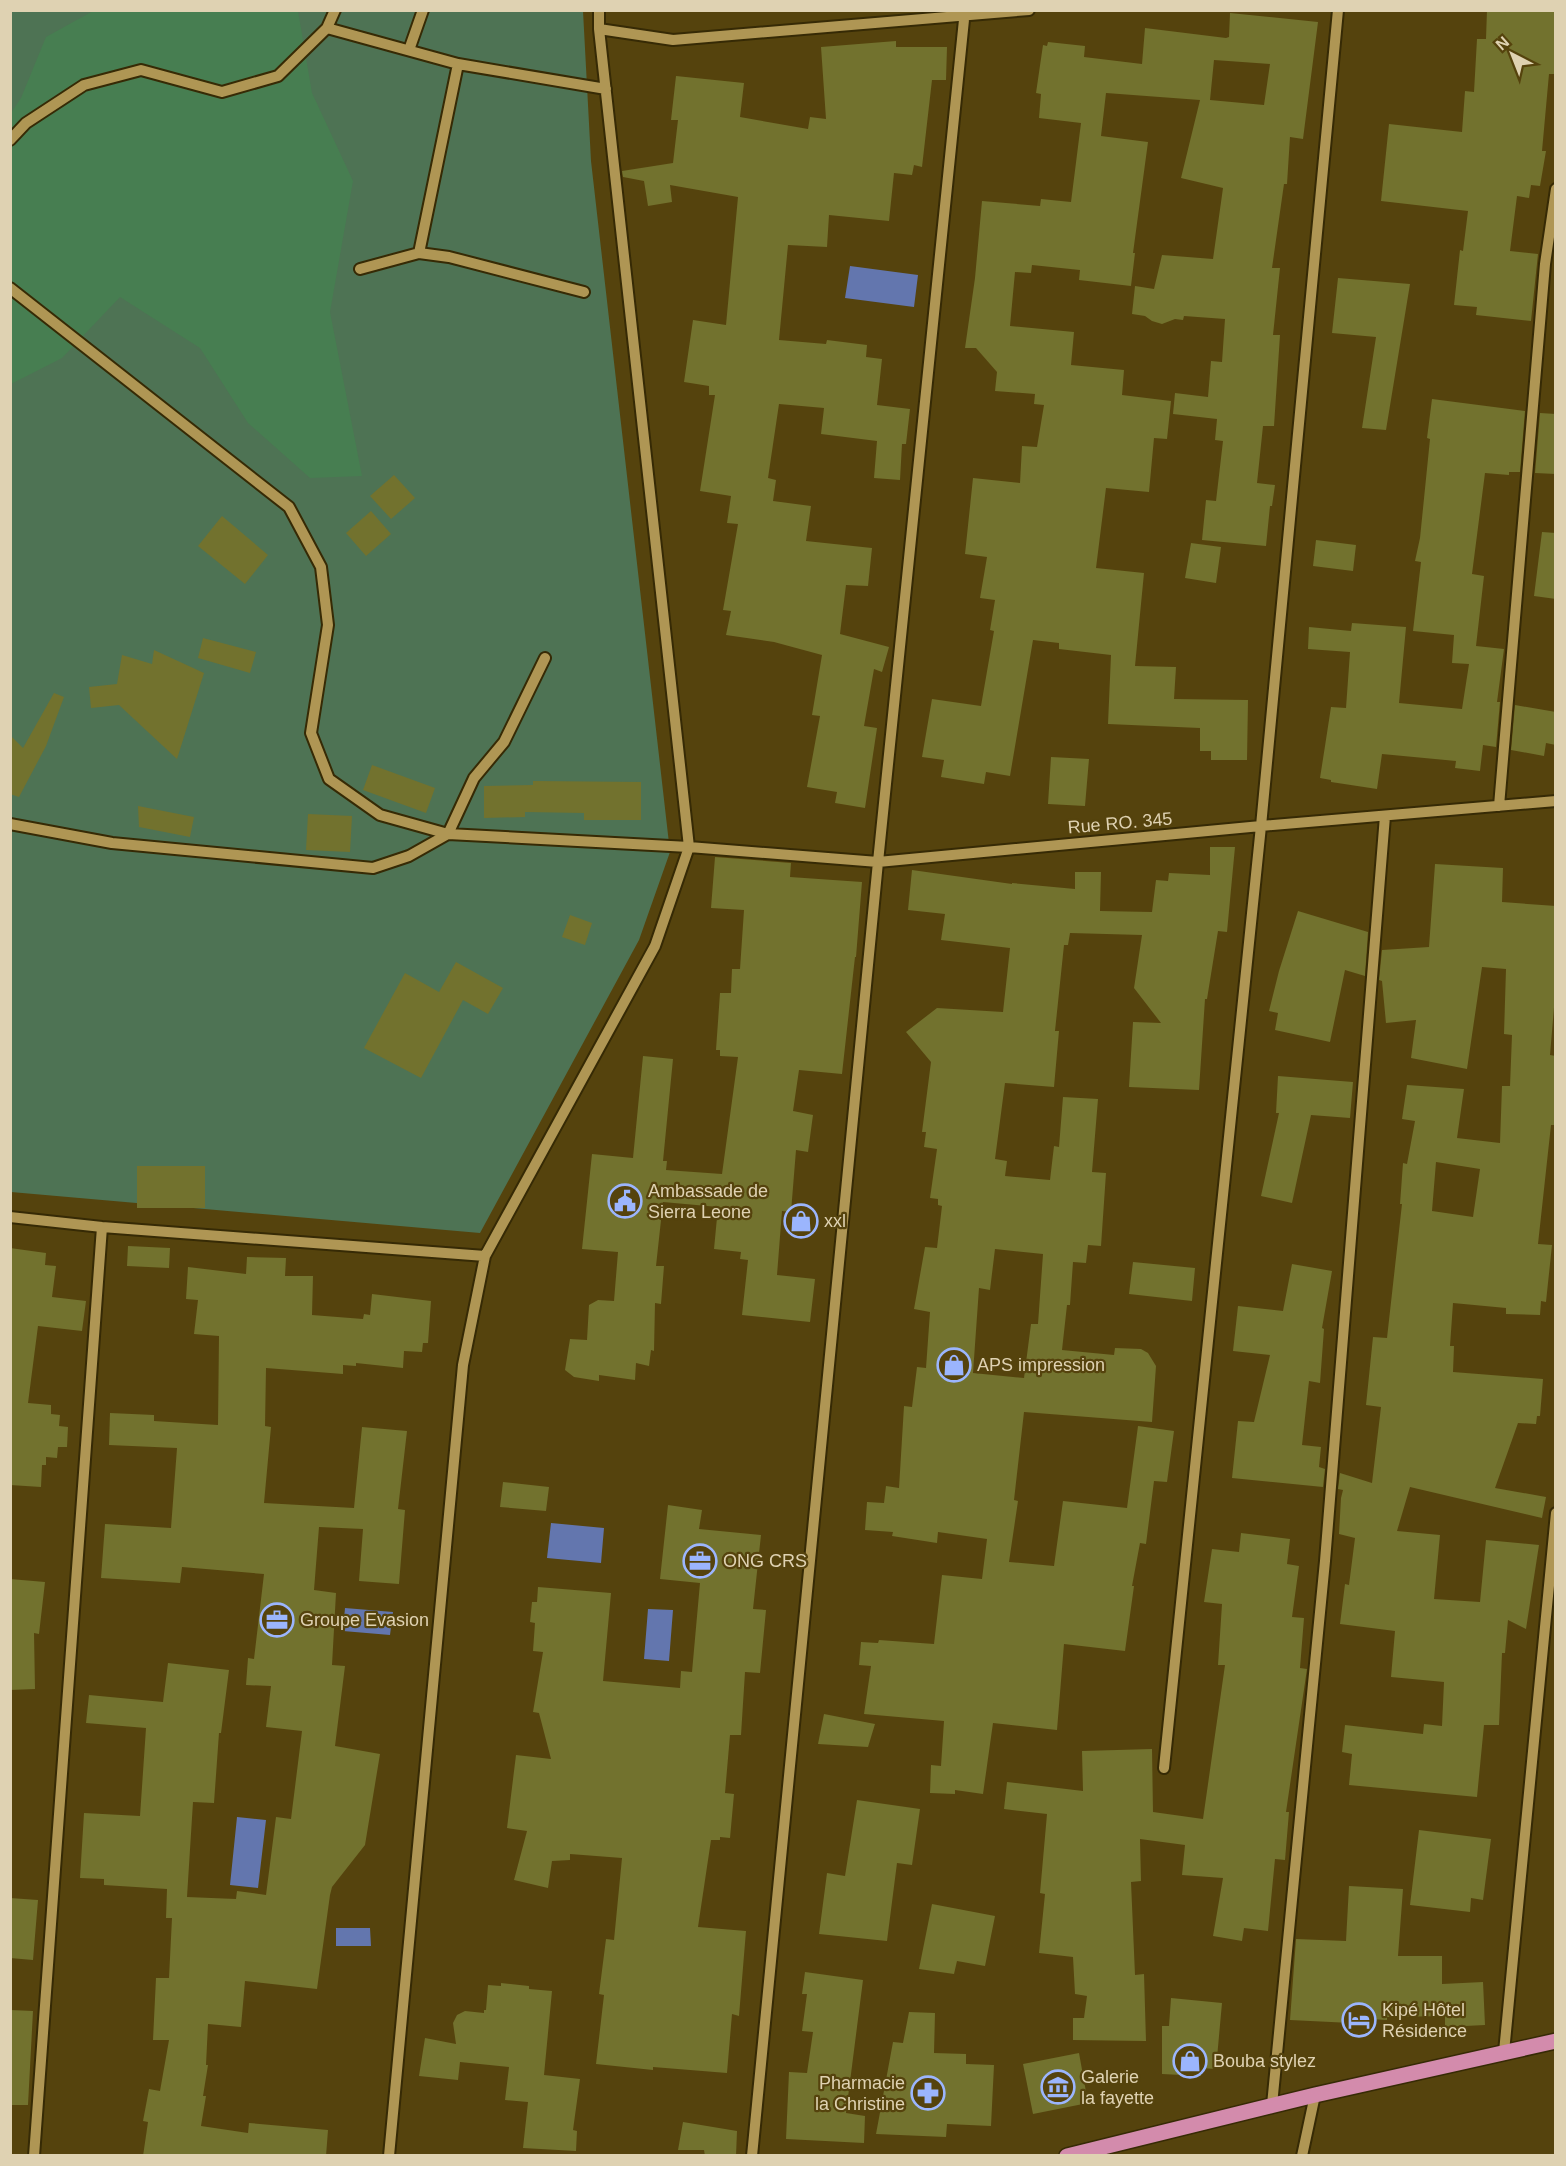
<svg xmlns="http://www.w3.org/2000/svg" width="1566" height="2166" viewBox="0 0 1566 2166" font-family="Helvetica,sans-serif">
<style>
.green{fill:#4e7354}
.forest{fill:#477e51}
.water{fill:#6376ae}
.building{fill:#72722e;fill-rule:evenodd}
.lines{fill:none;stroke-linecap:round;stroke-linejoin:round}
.minor-casing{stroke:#362a05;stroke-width:14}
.major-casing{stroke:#362a05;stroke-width:18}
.minor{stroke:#af9654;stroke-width:10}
.major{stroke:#d38bac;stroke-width:15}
.labels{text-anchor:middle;stroke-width:4.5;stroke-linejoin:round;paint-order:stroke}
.street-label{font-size:18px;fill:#dfd2b2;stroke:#55430d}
.poi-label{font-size:18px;fill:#dfd2b2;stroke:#55430d;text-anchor:start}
</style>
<rect width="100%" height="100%" fill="#55430d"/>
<path class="green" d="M10,11H583L591,161L670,852L639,940L480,1233L11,1192Z"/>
<path class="forest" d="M93,11H298L312,93L353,181L330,312L362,476L310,478L248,423L200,348L120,297L62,358L11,384V113L21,98L46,37Z"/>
<path class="water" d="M850,266L918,275L914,307L845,298Z
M551,1523L604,1528L601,1563L547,1558Z
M345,1608L393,1612L390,1635L343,1631Z
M648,1609L673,1610L669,1661L644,1659Z
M237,1817L266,1820L258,1888L230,1885Z
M336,1928H370L371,1946H336Z"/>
<path class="building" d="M1487,10H1556V74H1549L1542,151H1546L1540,186L1531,185L1529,198L1517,196L1510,251L1538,254L1531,321L1476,315L1477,307L1454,305L1460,250L1463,251L1468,211L1381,201L1389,124L1462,132L1465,91L1474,92L1477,39H1486Z
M1230,13L1318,22L1303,139L1290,137L1287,184H1284L1272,268H1280L1273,335H1280L1274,426H1263L1257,483L1275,485L1272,506H1270L1266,546L1202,540L1206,500L1216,501L1223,441L1215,440L1217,419L1173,414L1175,393L1208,397L1211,361L1222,362L1225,319L1184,316L1183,320L1175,319L1162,324L1152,321L1145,316L1132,314L1135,286L1154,289L1162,255L1213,259L1223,188L1181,178L1200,100L1106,93L1101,136L1148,142L1133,253H1135L1131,286L1079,280L1080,270L1032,265L1031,273L1015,272L1010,326L1074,332L1071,365L1124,370L1122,395L1171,401L1167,439L1154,438L1149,492L1106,488L1096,568L1144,573L1135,666L1176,667L1174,699L1248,700L1247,760H1211V751H1200V728L1108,724L1111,655L1059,649V643L1033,640L1010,776L986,772L984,784L941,777L944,760L922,757L932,699L981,706L994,631L990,630L995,600L980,598L987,557L965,554L973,478L1020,483L1022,446L1037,447L1044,405L1034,404L1035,394L995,391L997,372L976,348H965L975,278L982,201L1040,206L1041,199L1071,202L1081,123L1039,118L1041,94L1036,93L1043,45L1047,46L1048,42L1085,46L1084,57L1142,64L1145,28L1226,38L1229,37ZM1214,60L1270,64L1264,105L1210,100Z
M896,41V47H947L946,80H932L922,167L914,165L912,175L894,173L889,221L829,215L827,247L788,245L779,340L826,344L827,340L867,345L866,357L882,359L877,405L910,409L906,444H902L900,480L874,478L877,441L821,434L824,408L779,404L768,478L776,480L773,501L811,506L806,541L872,548L868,586L846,585L840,634L889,647L882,672L874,669L864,726L877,728L865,808L835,803L837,792L807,787L820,716L812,715L822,655L774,642L726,635L731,611L723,610L738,524L727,523L731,496L700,491L715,395H709V386L684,382L693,320L726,325L738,197L670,185L672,202L648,206L644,181L623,177L622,171L673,163L678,120H671L676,76L744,83L740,117L808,129L810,117L826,119L821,47Z
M1338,278L1410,284L1386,430L1362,428L1376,337L1332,333Z
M1432,399L1525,411L1520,472H1509V475L1485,473L1472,574L1484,576L1476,646L1504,649L1497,702H1500L1496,747L1483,745L1480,771L1455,768L1456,761L1382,754L1377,789L1331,782V780L1320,778L1325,746L1331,707L1346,708L1350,652L1308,649L1309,627L1351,631L1352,623L1406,627L1399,703L1462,709L1469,664L1452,663L1454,635L1413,631L1421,562L1415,561L1420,538L1430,439L1427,438Z
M1540,413L1556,414V474L1535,473Z
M394,475L415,498L391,519L370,496Z
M371,511L391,534L366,556L346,533Z
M222,516L268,555L245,584L198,546Z
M1542,532L1556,533V599L1534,596Z
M1316,540L1356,545L1353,571L1313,566Z
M1191,543L1221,547L1216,583L1185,578Z
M203,638L256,652L250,673L198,658Z
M154,650L204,673L177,759L119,705L91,708L89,687L117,684L122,655L152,664Z
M54,693L64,697L46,746L19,797L10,794V735L23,748Z
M1515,705L1556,712V745L1546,743L1544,756L1511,750Z
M1051,757L1089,759L1085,806L1048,804Z
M372,765L435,788L426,813L363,790Z
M533,781L641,782V820H584V813L525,812V817L484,818V786L533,785Z
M138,806L194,817L190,837L139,827Z
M308,814L352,816L350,852L306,850Z
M1210,847H1235L1227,932L1218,931L1207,999H1205L1199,1090L1129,1087L1133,1022L1161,1023L1134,988L1142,935L1070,933L1068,945H1064L1055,1031H1059L1054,1087L1005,1083L995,1159L1007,1161L1005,1176L1050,1180L1054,1146L1059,1147L1063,1097L1098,1099L1092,1172L1106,1173L1101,1246L1088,1245L1086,1263L1073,1262L1070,1305H1067L1062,1350L1114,1355L1115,1348L1141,1349L1148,1353L1156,1366L1152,1422L1024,1412L1014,1500L1018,1501L1009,1562L1054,1566L1063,1501L1127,1508L1138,1426L1174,1431L1167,1482L1154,1481L1146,1544L1140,1543L1132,1586H1134L1125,1651L1064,1644L1057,1730L993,1723L983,1794L955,1790V1794L930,1793L931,1765L941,1766L944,1721L864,1714L871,1666L859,1665L861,1642L878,1643L879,1640L934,1644L942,1575L982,1579L987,1539L938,1532L937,1543L892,1536L893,1532L865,1530L867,1502L884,1503L886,1486L899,1488L904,1406L912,1407L917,1367L926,1368L930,1312L914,1309L925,1247L937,1248L942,1206L938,1205V1199L930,1198L937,1149L924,1147L926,1132H922L931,1062L906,1032L937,1008L1003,1012L1010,948L941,940L945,914L908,910L912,870L1012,884V883L1075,889V872H1101L1100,911L1152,912L1156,880L1168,881L1169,873L1210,875ZM995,1249L1043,1254L1038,1324H1031L1024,1378L973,1373L979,1288L990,1290Z
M715,857L791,863L790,877L862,882L856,957H855L842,1074L799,1070L793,1111L813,1115L808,1152L796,1150L791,1212L782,1211L777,1275L815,1279L810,1322L742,1315L748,1260L740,1259L741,1252L714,1249L718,1207L663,1202L656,1266H664L661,1304L655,1303L654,1351L651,1350L649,1366L636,1363L635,1380L599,1375V1381L574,1377L565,1370L570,1339L587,1340L589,1305L598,1300L614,1301L618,1252L582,1249L592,1154L633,1158L643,1056L673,1059L663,1161H667L666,1170L722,1174L738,1057L720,1056V1050H716L720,993H731L732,969H740L744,910L711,908Z
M1435,864L1503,868L1502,902L1556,906V984L1550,1055L1556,1056V1125H1551L1538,1244L1552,1245L1546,1302L1541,1301L1540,1315L1506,1314V1308L1453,1303L1450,1346H1454L1453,1372L1543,1379L1540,1416H1537L1536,1424L1518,1423L1495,1488L1546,1497L1542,1518L1410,1487L1397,1531L1440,1535L1434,1599L1480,1602L1486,1540L1539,1545L1526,1629L1508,1620L1505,1653H1502L1499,1725H1484L1477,1797L1349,1785L1352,1754L1342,1752L1345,1725L1423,1734L1424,1724L1442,1726L1444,1682L1391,1677L1395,1631L1340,1624L1345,1584L1349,1585L1355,1538L1339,1534L1341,1498L1343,1490L1338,1489L1340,1473L1372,1483L1381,1407L1366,1405L1373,1337L1387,1338L1402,1204H1400L1403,1163L1407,1164L1415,1121L1402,1119L1407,1085L1464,1089L1457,1138L1500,1143L1502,1086H1510L1512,1035L1504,1034L1506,969L1482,967L1467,1069L1411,1058L1416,1020L1386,1023L1382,981L1379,980L1382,950L1429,947ZM1436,1162L1480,1169L1473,1217L1432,1211Z
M1298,911L1368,932L1365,976L1345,970L1330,1042L1275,1030L1278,1013L1269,1011L1279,971Z
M570,915L592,923L585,945L562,937Z
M456,962L503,988L488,1014L463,1000L421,1078L364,1048L405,973L439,992Z
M1278,1076L1353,1082L1350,1118L1311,1115L1292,1203L1261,1196L1279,1113H1276Z
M137,1166H205V1208H137Z
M128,1246L170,1248L169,1268L127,1266Z
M10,1248L46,1253L45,1265L56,1266L52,1297L86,1301L82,1331L38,1326L28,1403L51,1405V1414L60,1415L59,1426L68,1427L67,1447H58L57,1458L46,1457V1465H42L41,1487L10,1485Z
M247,1257L286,1258L285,1276H313L312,1315L363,1319L364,1314L370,1315L372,1294L431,1301L428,1343H423L422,1352L404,1351L403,1368L356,1363V1366L343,1365V1374L266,1368L265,1426L271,1427L264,1503L354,1508L362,1427L407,1431L398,1509L405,1510L399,1584L359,1581L363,1529L319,1527L314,1590L336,1593L332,1665L345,1666L335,1746L380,1754L365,1845L332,1887L330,1895L317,1989L245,1981L241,2027L208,2024L206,2065H208L203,2096H206L201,2126L248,2133L249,2123L328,2130L326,2156H143L148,2122L143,2121L149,2089L160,2091L169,2040H153L156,1978H169L172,1918H166L167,1889L104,1885V1879L80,1878L84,1813L140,1816L146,1728L86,1723L89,1695L163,1702L168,1663L229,1670L221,1733H219L214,1803L193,1802L187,1897L236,1899L237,1891L266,1895L276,1817L291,1819L302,1731L266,1727L271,1686L246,1685L248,1658L254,1659L264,1574L182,1567L180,1583L101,1578L105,1524L171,1528L177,1448L109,1445L110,1413L154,1415V1421L218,1425L219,1336L194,1334L198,1300L186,1299L188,1267L246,1274Z
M1133,1262L1195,1268L1192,1301L1129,1294Z
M1292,1264L1332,1271L1322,1328L1324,1329L1320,1383L1309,1381L1302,1445L1321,1447L1319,1467L1325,1469L1323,1487L1232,1478L1238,1421L1254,1422L1270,1355L1233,1351L1238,1306L1283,1311Z
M503,1482L549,1487L546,1511L500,1507Z
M668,1505L702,1510L699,1529L761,1535L753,1609L766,1610L760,1673L745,1672L741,1735H730L725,1793L734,1794L730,1838L720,1837V1840H711L698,1927L746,1931L739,2016L732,2014L727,2073L653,2067V2070L596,2064L604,1995L599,1994L606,1939L614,1940L622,1858L570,1854V1860L552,1861L548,1888L514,1880L527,1831L507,1828L516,1755L551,1759L539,1713L533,1712L543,1652L533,1651L535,1623L530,1622L532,1602H537L538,1587L611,1593L603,1681L680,1688L681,1671L692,1672L700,1583L660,1579Z
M1241,1533L1290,1539L1287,1564L1299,1566L1292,1617L1304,1618L1300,1668L1307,1669L1286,1812H1289L1285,1860L1275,1859L1268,1931L1244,1928L1242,1941L1213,1936L1223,1878L1182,1875L1185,1845L1140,1839L1141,1881L1131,1882L1135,1975L1144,1974L1146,2041L1073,2040V2018H1084L1087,1996L1075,1994L1073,1957L1039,1953L1045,1894L1040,1893L1047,1814L1004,1809L1007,1782L1083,1791L1082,1751L1152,1749L1153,1812L1203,1819L1225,1665H1218L1222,1604L1204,1602L1212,1549L1239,1552Z
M10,1579L45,1582L39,1634L34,1633L35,1689L10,1690Z
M824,1714L875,1724L868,1747L818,1744Z
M857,1800L920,1809L912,1865L897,1863L887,1941L819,1934L827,1873L845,1876Z
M1419,1830L1491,1839L1483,1900L1471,1898L1470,1912L1410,1905Z
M1349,1886L1403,1889L1398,1956H1442V1984L1483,1982L1485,2025L1445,2027V2016L1387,2017V2020L1352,2018L1351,2023L1290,2020L1296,1939L1346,1941Z
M10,1898L38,1900L33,1960L10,1958Z
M932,1904L995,1916L985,1966L957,1961L954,1974L919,1969Z
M805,1972L863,1980L846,2113L865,2116L864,2143L786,2139L789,2072L807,2073L813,2032L802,2031L807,1994H802Z
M501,1983L529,1986V1989L552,1991L544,2075L580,2079L573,2130L577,2131L576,2151L523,2148L528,2102L505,2100L509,2067L460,2062L458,2080L419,2076L425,2038L456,2044L453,2023L457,2015L465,2011L484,2013V2010H486L488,1985L501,1986Z
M1171,1998L1222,2003L1216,2069L1201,2068V2076L1162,2074V2026H1169Z
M10,2010L33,2011L28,2105H10Z
M909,2012L935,2013L934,2053L966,2054V2064L994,2065L991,2126L947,2124L946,2137L876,2134L893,2042L903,2043Z
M1079,2053L1088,2103L1033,2114L1023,2064Z
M683,2122L737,2131L736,2156H705L704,2150H678Z"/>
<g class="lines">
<g class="minor-casing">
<path id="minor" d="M327,28L458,64L606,89
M599,29L673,40L1029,10
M409,50L423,10
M10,140L26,123L84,85L141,70L222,92L278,76L327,28L335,10
M419,253L458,64
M360,269L419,253L449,257L584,292
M10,288L289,507L321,567L328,625L311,733L329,779L380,815L448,834L689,847L878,862L1261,826L1556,801
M1499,806L1545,264L1556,189
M10,824L112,843L373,868L409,856L448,834L474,778L504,742L545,658
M10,1217L102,1227L485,1256
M1164,1768L1261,826L1338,10
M1504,2052L1556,1513
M1272,2105L1325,1561L1385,816
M34,2156L102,1227
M389,2156L463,1365L485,1256L655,946L689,847L599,29V10
M752,2156L878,862L965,10
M1302,2156L1315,2095"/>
</g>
<g class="major-casing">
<path id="major" d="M1067,2156L1315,2095L1556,2041"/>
</g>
<use href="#minor" class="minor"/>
<use href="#major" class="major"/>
</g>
<defs>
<g id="civic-ring" transform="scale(1.725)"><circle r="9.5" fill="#55430d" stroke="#9bb5fd" stroke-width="1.5"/><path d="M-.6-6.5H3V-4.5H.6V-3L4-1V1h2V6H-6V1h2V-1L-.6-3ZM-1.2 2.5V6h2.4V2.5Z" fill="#9bb5fd"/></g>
<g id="shop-ring" transform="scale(1.725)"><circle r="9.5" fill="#55430d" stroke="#9bb5fd" stroke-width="1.5"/><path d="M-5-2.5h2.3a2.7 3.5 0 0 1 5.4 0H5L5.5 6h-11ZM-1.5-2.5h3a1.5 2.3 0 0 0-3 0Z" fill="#9bb5fd"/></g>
<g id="office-ring" transform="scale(1.725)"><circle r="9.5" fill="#55430d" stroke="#9bb5fd" stroke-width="1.5"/><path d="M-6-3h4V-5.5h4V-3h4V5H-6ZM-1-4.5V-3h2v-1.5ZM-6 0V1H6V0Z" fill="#9bb5fd"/></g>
<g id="hotel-ring" transform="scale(1.725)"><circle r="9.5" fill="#55430d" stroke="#9bb5fd" stroke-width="1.5"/><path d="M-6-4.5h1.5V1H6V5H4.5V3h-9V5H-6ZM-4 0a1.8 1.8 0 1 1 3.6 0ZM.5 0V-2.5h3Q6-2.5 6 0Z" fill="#9bb5fd"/></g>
<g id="museum-ring" transform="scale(1.725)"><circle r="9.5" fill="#55430d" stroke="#9bb5fd" stroke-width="1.5"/><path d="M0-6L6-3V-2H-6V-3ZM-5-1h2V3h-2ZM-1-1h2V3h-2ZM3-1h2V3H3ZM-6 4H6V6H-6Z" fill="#9bb5fd"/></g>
<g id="pharmacy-ring" transform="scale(1.725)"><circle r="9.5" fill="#55430d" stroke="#9bb5fd" stroke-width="1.5"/><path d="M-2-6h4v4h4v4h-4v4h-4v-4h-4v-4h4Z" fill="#9bb5fd"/></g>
</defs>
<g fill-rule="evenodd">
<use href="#civic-ring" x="625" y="1201"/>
<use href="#shop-ring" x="801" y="1221"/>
<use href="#shop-ring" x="954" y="1365"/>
<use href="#office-ring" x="700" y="1561"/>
<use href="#office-ring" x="277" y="1620"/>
<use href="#hotel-ring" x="1359" y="2020"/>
<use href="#shop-ring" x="1190" y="2061"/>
<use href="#museum-ring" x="1058" y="2087"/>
<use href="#pharmacy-ring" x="928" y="2093"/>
</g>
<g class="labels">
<g class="street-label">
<text transform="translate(1120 823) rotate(-5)" y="6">Rue RO. 345</text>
</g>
<g class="poi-label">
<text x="648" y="1197">Ambassade de<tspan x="648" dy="21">Sierra Leone</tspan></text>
<text x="824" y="1227">xxl</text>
<text x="977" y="1371">APS impression</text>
<text x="723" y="1567">ONG CRS</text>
<text x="300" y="1626">Groupe Evasion</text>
<text x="1382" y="2016">Kipé Hôtel<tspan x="1382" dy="21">Résidence</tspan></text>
<text x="1213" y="2067">Bouba stylez</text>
<text x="1081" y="2083">Galerie<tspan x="1081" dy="21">la fayette</tspan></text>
<text x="905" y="2089" text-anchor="end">Pharmacie<tspan x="905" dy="21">la Christine</tspan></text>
</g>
</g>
<rect width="1566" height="2166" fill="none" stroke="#dfd2b2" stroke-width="24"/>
<g transform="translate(1512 54) rotate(318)" stroke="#55430d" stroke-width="4.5" paint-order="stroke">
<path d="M0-4.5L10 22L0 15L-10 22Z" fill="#dfd2b2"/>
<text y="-9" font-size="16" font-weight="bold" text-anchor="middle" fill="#dfd2b2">N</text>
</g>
</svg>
